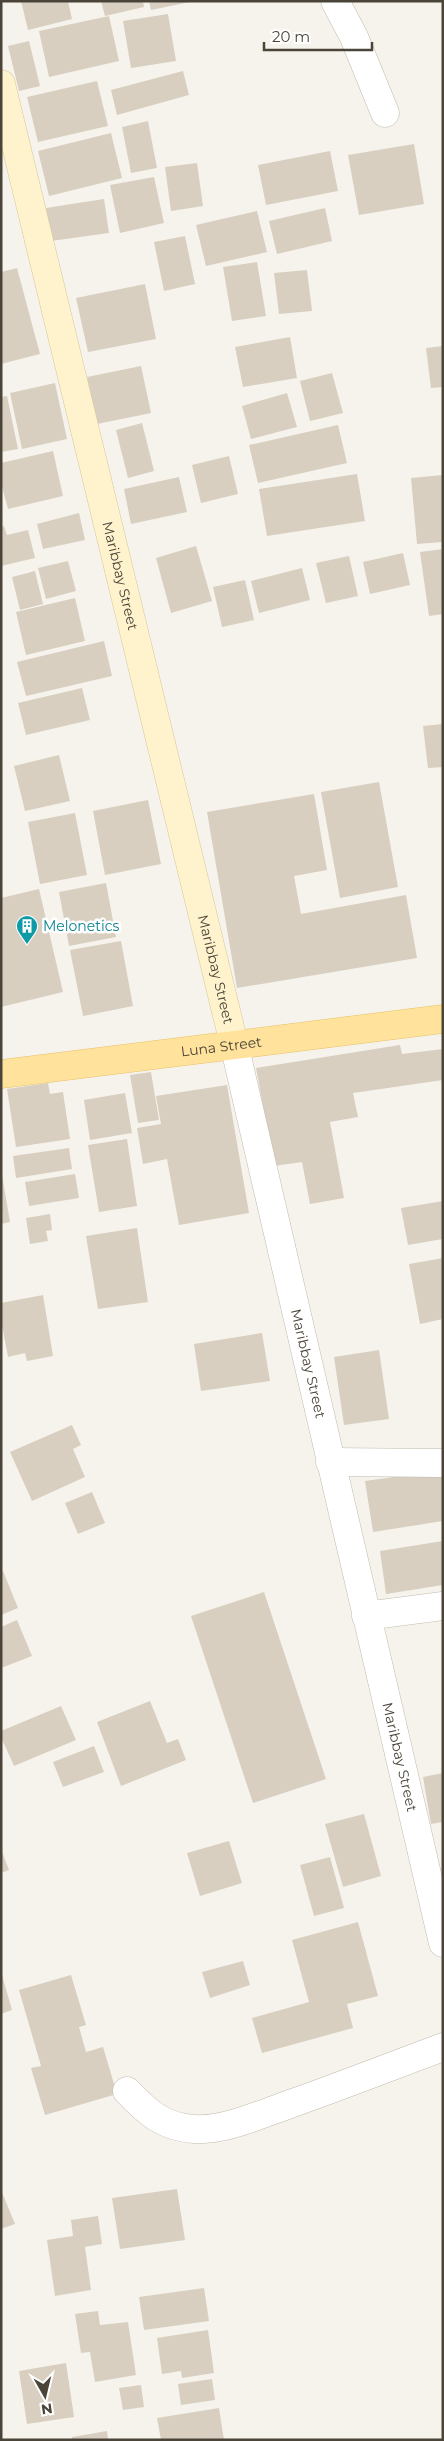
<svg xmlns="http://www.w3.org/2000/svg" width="444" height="2441" viewBox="0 0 444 2441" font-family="Montserrat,sans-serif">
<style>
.building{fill:#d8cfc1}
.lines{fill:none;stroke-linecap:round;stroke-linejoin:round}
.street-casing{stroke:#c2bbae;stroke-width:29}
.secondary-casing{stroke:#d6c79b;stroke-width:29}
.primary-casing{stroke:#e6c16a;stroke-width:29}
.street{stroke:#fff;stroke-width:28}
.secondary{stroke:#fff3cd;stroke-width:28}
.primary{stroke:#ffe39c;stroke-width:28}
.labels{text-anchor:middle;stroke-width:5;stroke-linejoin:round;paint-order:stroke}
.street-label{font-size:14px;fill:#4b4439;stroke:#fff}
.culture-label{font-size:14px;fill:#0d838f;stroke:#fff;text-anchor:start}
</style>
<rect width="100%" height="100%" fill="#f6f3ec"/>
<path class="building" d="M21,1H68L72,19L28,30Z
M101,1H143L144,7L105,16Z
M149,1H190V2L151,10Z
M168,14L176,61L131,68L123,21Z
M109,16L119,61L49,77L39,31Z
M29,41L40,86L19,91L8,46Z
M183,71L189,95L117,115L111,90Z
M97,81L108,126L38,142L27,97Z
M148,121L157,168L131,173L122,127Z
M111,133L122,178L49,196L38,151Z
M414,144L424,204L359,215L348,155Z
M330,151L338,191L266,205L258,165Z
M197,163L203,206L171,211L165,167Z
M154,177L164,223L120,233L110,185Z
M104,199L109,233L51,241L46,208Z
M325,208L332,241L277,254L269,221Z
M257,211L267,252L206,266L196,225Z
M185,236L195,284L164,291L154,242Z
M257,262L266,316L232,321L223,267Z
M17,268L40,354L1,364V272Z
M307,270L312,311L279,314L274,273Z
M145,284L156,339L88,352L76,298Z
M290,337L297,378L243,387L235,347Z
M443,346V387L431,388L426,348Z
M141,366L151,413L97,424L87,377Z
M332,373L343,413L310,421L300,381Z
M55,383L67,439L22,449L10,393Z
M287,393L297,427L251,439L242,406Z
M7,396L18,449L1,452V397Z
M142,423L154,471L128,478L116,430Z
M338,425L347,463L258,483L249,445Z
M53,451L63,496L8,509L1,483V463Z
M229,456L238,494L201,503L192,465Z
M357,474L365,521L267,536L259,489Z
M443,475V542L417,544L411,478Z
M179,477L187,512L131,524L124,489Z
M79,513L85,540L43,549L37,524Z
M4,526L7,535L28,530L35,558L1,566V527Z
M196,546L212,601L171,613L156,558Z
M443,549V614L429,616L420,552Z
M403,553L410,585L370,594L363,562Z
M349,556L358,596L326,603L316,563Z
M68,561L76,591L46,599L38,568Z
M302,568L310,600L259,613L251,581Z
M35,571L43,604L20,610L12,577Z
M245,580L254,620L222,627L213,587Z
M75,598L85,641L26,655L16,612Z
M104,641L112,676L26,696L17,662Z
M82,688L90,720L26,735L18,703Z
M443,724V767L428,768L423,726Z
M59,755L70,801L25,811L14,766Z
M379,782L398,887L340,898L321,792Z
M314,794L327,870L294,876L301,914L406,895L417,958L237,988L207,812Z
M148,800L161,864L105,875L93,811Z
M75,813L87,875L40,884L28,822Z
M106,883L116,937L69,946L59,892Z
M39,889L63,992L1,1007V898Z
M121,941L133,1006L83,1016L70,950Z
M400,1045L402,1054L443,1049V1080L353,1093L358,1117L330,1122L344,1198L310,1204L302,1162L274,1166L256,1068Z
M151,1072L159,1120L138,1123L130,1075Z
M48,1083L50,1094L63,1092L70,1139L16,1147L7,1089Z
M227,1085L249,1213L179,1225L167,1159L143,1164L137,1128L161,1124L156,1096Z
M125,1093L132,1133L90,1140L84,1100Z
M127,1139L137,1206L99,1212L88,1145Z
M69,1148L72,1169L16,1178L13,1156Z
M1,1169L10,1222L1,1224Z
M75,1174L79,1198L29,1206L25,1182Z
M443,1201V1239L408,1245L401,1208Z
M50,1214L52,1230L46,1231L48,1241L30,1244L26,1218Z
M137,1228L148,1302L98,1309L86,1236Z
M443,1258V1319L420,1324L409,1264Z
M43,1295L53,1356L27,1361L25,1353L8,1357L1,1320V1303Z
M262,1333L270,1381L201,1391L194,1344Z
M379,1350L389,1419L344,1425L334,1357Z
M72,1425L81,1445L73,1449L85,1477L32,1501L10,1452Z
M443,1470V1521L373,1532L365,1481Z
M92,1492L105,1523L78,1534L65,1503Z
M443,1541V1585L386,1594L380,1551Z
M3,1571L18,1608L1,1615V1572Z
M264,1592L326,1779L253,1803L191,1616Z
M17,1620L32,1656L1,1668V1627Z
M150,1701L167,1743L178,1739L186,1760L121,1786L97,1722Z
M61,1706L76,1740L14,1766L1,1737V1731Z
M94,1746L104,1772L63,1787L53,1762Z
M443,1773V1822L431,1824L423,1777Z
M364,1814L381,1876L343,1887L325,1824Z
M229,1841L242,1883L200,1896L187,1853Z
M1,1849L9,1870L1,1873Z
M330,1857L344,1908L314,1916L300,1865Z
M358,1922L378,1996L347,2004L353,2028L262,2053L252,2018L309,2002L292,1940Z
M243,1961L250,1985L210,1998L202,1972Z
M2,1975L12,2010L1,2014V1976Z
M71,1975L86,2025L79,2027L86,2052L103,2047L117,2094L45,2115L31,2068L41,2066L19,1990Z
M177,2189L185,2240L120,2249L112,2198Z
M1,2190L15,2224L1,2229Z
M98,2216L102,2244L85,2247L91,2290L55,2296L47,2240L73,2236L71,2220Z
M204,2288L209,2321L144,2330L139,2297Z
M98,2311L100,2325L128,2322L136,2375L95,2382L90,2352L81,2353L75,2314Z
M208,2330L214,2373L182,2378L181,2371L162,2374L157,2338Z
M66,2363L74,2417L27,2424L19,2371Z
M212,2379L215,2400L181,2405L178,2384Z
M141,2385L144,2407L123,2410L119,2388Z
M219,2408L224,2440H161L157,2418Z
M107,2431L108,2440H72V2437Z"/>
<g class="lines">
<g class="street-casing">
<g id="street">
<path d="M335,1L354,37L385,113"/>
<path id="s1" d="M234,1044L443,1943"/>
<path d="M330,1462L443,1463"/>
<path d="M366,1616L443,1606"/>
<path d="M127,2091C147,2112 163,2127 194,2129C225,2131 261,2114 290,2104C341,2086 392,2066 443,2047"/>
</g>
</g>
<g class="secondary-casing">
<g id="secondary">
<path id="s2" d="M1,84L234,1044"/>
</g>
</g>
<g class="primary-casing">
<g id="primary">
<path id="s3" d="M1,1074L443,1019"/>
</g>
</g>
<use href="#street" class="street"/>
<use href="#secondary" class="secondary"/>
<use href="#primary" class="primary"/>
</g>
<defs>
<g id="building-pin" transform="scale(1.125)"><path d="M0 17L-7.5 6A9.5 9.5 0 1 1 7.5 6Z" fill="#0f9aa8" stroke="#fff"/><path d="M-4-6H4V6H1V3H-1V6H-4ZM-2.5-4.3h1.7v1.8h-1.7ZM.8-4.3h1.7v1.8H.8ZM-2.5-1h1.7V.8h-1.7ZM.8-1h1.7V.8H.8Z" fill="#fff"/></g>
</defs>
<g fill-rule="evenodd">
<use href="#building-pin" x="27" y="926"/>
</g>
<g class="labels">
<g class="street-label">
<text dy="5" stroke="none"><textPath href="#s2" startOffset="506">Maribbay Street</textPath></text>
<text dy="5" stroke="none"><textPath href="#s2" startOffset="911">Maribbay Street</textPath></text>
<text dy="5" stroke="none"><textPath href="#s3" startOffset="222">Luna Street</textPath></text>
<text dy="5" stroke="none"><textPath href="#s1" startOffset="328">Maribbay Street</textPath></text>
<text dy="5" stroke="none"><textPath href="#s1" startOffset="732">Maribbay Street</textPath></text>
</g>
<g class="culture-label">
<text x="43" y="931">Melonetics</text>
</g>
</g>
<rect width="444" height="2441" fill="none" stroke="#4b4439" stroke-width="5"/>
<g transform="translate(45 2396) rotate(172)" stroke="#ffffff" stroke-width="4" paint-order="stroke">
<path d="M0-4L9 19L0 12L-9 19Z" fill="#4b4439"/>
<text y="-8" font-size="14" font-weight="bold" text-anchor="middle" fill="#4b4439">N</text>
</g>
<path d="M264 42v8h108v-8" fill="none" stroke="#4b4439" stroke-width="2.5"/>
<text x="272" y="42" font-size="15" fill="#4b4439" stroke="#ffffff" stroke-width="4" paint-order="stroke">20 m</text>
</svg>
